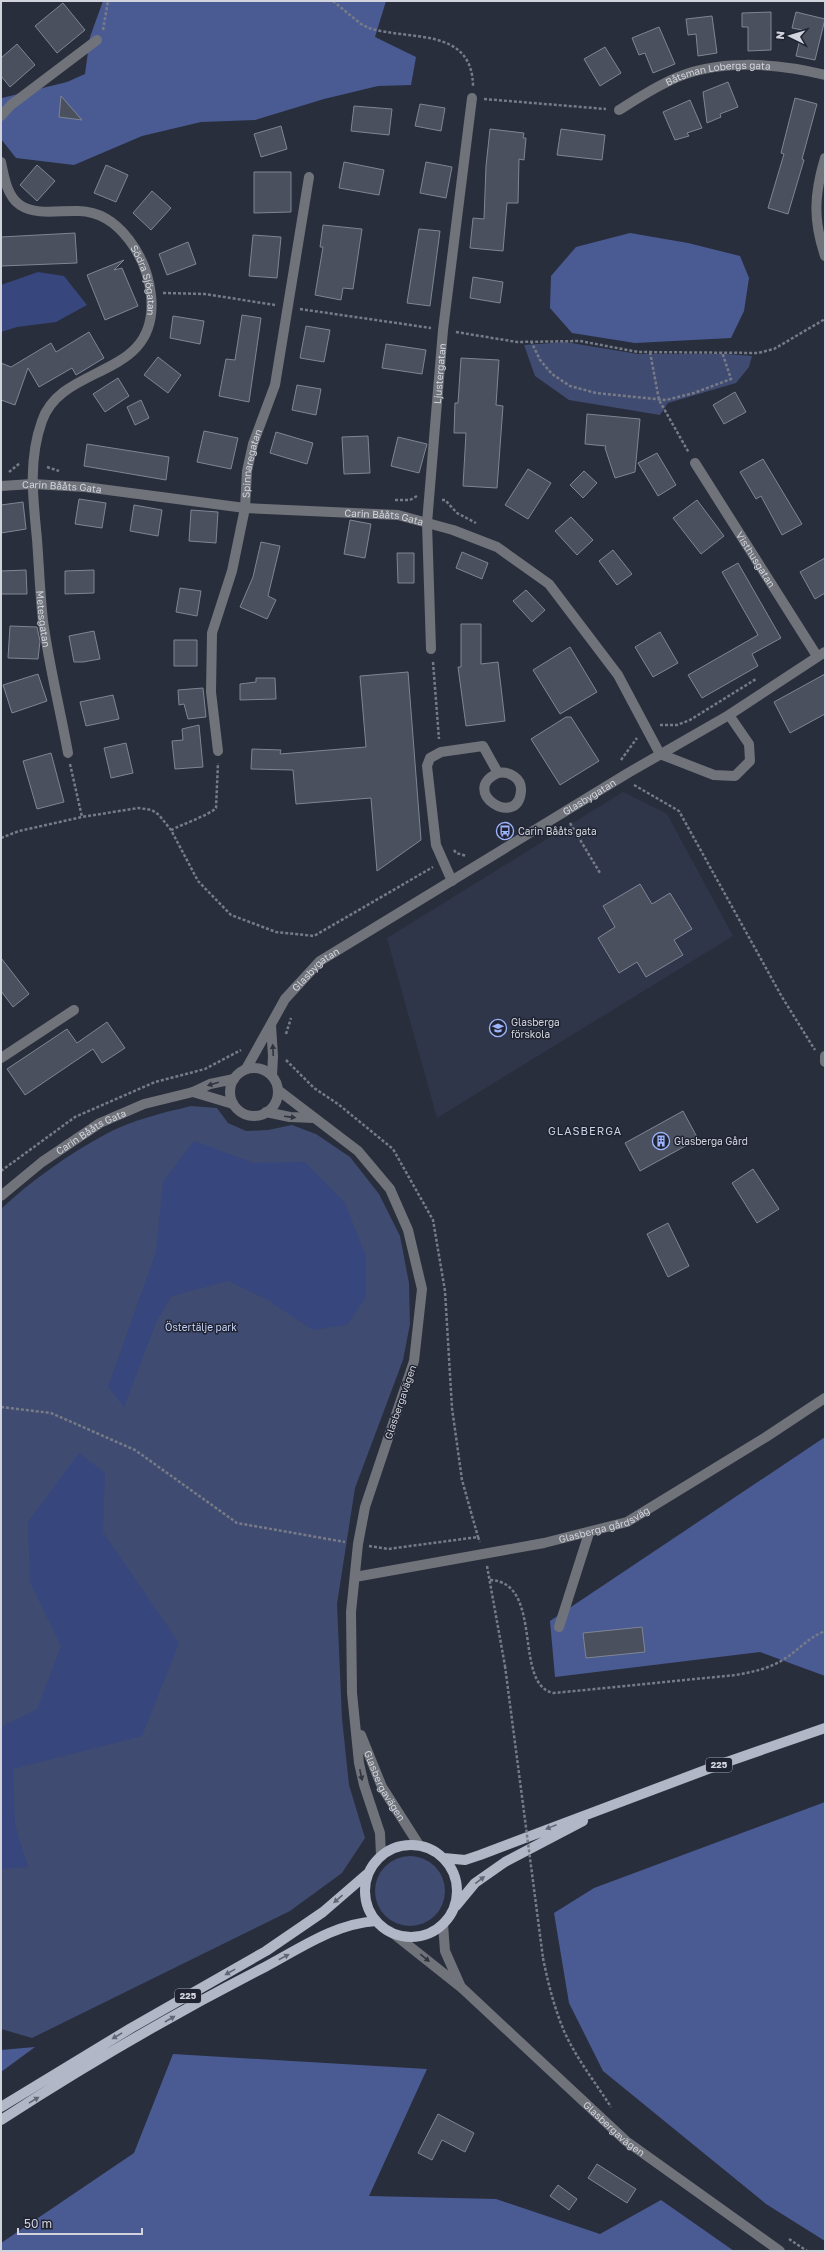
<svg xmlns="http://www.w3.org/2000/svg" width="826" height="2252" viewBox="0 0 826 2252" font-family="'Golos Text',sans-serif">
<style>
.built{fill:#30364a}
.green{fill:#3f4b70}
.forest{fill:#4a5b93}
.water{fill:#37467d}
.building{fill:#4b505f;stroke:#7f8595}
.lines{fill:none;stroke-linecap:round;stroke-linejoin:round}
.path{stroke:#777b87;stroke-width:2.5;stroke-dasharray:3 2;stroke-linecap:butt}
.minor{stroke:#70737a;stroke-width:10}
.major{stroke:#b1b7c6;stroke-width:10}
.path-bridge{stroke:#777b87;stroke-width:2.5;stroke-dasharray:3 2;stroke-linecap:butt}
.oneway{fill:#303440}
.oneway2{fill:#616675}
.labels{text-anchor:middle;stroke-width:3;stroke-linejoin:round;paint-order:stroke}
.shield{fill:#202432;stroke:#9c9faa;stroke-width:1}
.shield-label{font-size:9px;font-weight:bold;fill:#d1d4dd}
.street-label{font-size:10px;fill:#d1d4dd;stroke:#202432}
.poi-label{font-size:10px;fill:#d1d4dd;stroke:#202432;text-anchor:start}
.park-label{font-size:10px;fill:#c5d1f3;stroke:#202432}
.neighbourhood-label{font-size:11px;letter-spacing:1px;fill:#cad0e2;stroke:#202432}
</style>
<rect width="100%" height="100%" fill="#292e3c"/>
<path class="built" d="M623,792L667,814L733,936L437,1118L387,938Z"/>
<path class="green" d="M565,342L638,354H728L752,356L749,367L736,383L668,403L660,415L569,400L535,376L524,345Z
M191,1106L217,1108L228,1123L246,1131L268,1130L292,1125L316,1134L350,1157L379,1194L400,1236L409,1283L410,1324L403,1360L355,1488L337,1604L342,1718L349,1785L365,1838L342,1873L290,1911L32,2038L1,2029V1209C32,1180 69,1154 106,1134C132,1120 162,1113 191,1106Z
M375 1891a35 35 0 1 1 70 0a35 35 0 1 1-70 0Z"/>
<path class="forest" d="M103,1H386L375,37L416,57L411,85L378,86L324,99L255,120L201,122L142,136L74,165L16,158L1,139L2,98L67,82L85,74L90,37Z
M630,233L688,243L740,256L749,278L744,311L731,338L635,343L572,333L550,308L551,276L576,247Z
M825,1437V1676L760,1652L555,1677L550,1621Z
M825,1802V2241L766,2204L603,2071L569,2003L554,1913L594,1888Z
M35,2047L1,2072V2050Z
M173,2054L427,2069L369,2196L496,2199L600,2234L661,2200L734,2251H1V2243L134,2153Z"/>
<path class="water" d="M38,272L64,276L87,305L56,322L17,327L1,332V285Z
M194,1141L254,1163L305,1162L345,1203L366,1257V1297L347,1325L313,1330L268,1300L228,1281L172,1296L157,1320L124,1407L108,1387L156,1252L163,1182Z
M79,1453L105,1473L103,1532L179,1643L142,1736L13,1769L15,1825L28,1867L1,1869V1727L37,1709L61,1646L30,1582L28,1522Z"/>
<path class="building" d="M63,3L85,30L57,53L35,26Z
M771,12V50L748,51V27H742V13Z
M796,12L825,19L815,60L796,56L802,30L792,28Z
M712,16L717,53L698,56L696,34L688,35L686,19Z
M659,27L675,64L653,73L645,53L639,55L632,38Z
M17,44L35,65L10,87L1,76V58Z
M605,47L621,73L600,86L584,59Z
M728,82L738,107L720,114L721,117L707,123L703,92Z
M61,96L82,120L59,117Z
M795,98L817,104L802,159L804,160L788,214L768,208L784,154L781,153Z
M690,100L702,128L687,133L689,136L675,140L663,112Z
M420,104L445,108L441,131L415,126Z
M354,106L392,109L389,135L351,131Z
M281,126L287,149L261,157L254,134Z
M490,129L524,133L523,138H526L524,160L519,159L518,203H507L503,251L470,248L473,218L484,219L486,166Z
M561,129L605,135L602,160L557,155Z
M344,162L384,170L379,195L339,188Z
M426,162L452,167L446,198L420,193Z
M37,165L55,181L37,201L20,185Z
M106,165L128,175L116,202L94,193Z
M254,172H291V212L254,213Z
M152,191L171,208L151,230L133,213Z
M323,225L362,229L353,289L343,288L341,300L315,295L323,247H320Z
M419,229L440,231L430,306L407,303Z
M75,233L77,263L1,266V237Z
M253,235L281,237L277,278L249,276Z
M188,242L196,264L167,275L159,254Z
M124,260L114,270L122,268L138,306L105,320L87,275Z
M473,277L503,282L500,303L470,298Z
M242,315L261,318L249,402L219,396L226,359L235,360Z
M173,316L204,321L200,344L170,338Z
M306,326L330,330L324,362L300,358Z
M89,332L104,358L76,375L72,368L39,387L28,368L15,405L1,400V363L11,367L51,343L56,352Z
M386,344L426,350L422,374L382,368Z
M158,357L181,375L168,393L144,375Z
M461,358L499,360L496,405L503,406L497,488L463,486L466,433H454L455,403H458Z
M118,378L129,396L105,412L93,394Z
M297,385L321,389L316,415L292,410Z
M735,392L746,412L724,424L713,405Z
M141,400L149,418L135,425L127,407Z
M587,414L640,419L635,472L615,478L605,448L606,446L585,444Z
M204,431L238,438L231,469L197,462Z
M276,432L313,443L307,464L270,453Z
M368,436L370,473L344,474L342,437Z
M398,437L427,444L419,473L391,466Z
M87,444L169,457L166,480L84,466Z
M657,453L676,485L658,496L638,463Z
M763,459L802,524L782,535L761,496L756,499L740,472Z
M528,469L551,483L528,519L505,505Z
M584,471L597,483L583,498L570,485Z
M79,499L106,503L102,528L75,524Z
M697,500L724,536L701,554L673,518Z
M23,502L26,529L1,533V505Z
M134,505L162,510L158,536L130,531Z
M191,510L218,512L216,543L189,541Z
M571,517L593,540L577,555L555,531Z
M350,520L371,524L365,558L344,554Z
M261,542L280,546L268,596L276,600L267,619L240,607L253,577Z
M613,550L632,574L617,585L599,561Z
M462,552L488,563L482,579L456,568Z
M397,553H414V583H398Z
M825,558V593L815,599L800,572Z
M738,563L781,638L752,654L758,666L702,698L688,675L758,635L722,572Z
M26,570L27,594H1V571Z
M94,570V593L65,594V571Z
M180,588L201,591L197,616L176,612Z
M526,590L545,610L532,622L513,601Z
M461,624H481V664L498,662L505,721L466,726L458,667H461Z
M10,626L37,627L40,641L38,659L8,658Z
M94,631L100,659L83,662H74L69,636Z
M660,632L678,663L653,677L635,647Z
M174,640H197V666H174Z
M570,647L597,692L560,714L533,670Z
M408,672L421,840L377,871L371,798L296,804L293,770L251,769L252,749L281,750L280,754L366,747L360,676Z
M38,674L47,701L12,713L3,685Z
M825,674V714L790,733L774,702Z
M256,678H275L276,699L240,700V684L256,682Z
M203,688L206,717L188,719L184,704L179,705L178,690Z
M113,695L119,719L86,726L80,702Z
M566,717H571L599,761L560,785L531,739Z
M199,725L203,767L175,769L172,741L183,740L182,729Z
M126,743L133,773L111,778L104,748Z
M51,753L64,802L37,809L23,761Z
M640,884L652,904L670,893L692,929L674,940L683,955L646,977L637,962L619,973L598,938L615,927L603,906Z
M1,958L29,994L13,1007L1,991Z
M107,1022L125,1048L102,1063L93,1049L25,1095L7,1069L67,1029L77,1043Z
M683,1111L698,1139L640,1171L625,1143Z
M753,1169L779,1209L757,1223L732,1183Z
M668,1223L689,1266L668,1277L647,1234Z
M642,1627L645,1652L586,1658L583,1633Z
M438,2114L474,2133L465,2152L442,2140L432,2160L418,2153Z
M597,2164L636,2189L627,2203L588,2178Z
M558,2185L577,2199L569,2210L550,2196Z"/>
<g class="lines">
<path class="path" d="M333,1L361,24L369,28C408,41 473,26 473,87
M103,30L108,1
M484,99L606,109
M163,293L205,294L275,305
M300,309L431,328
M456,332L517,342L580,341L638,352L758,353L774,349L825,319
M531,341L540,360L552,374L570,386L596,393L666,400L694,393L731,379L722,352
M650,352L659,400L689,453
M47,467L59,471
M9,472L20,463
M395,500H410L417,496
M442,500H445L457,513L476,523
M433,662L439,739
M660,725H677L690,720L756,679
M621,760L637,738
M70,764L82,817
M634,785L679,811L782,997L815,1050
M570,823L600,873
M171,830C181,825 211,814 216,808L218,763
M1,838L19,831L82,817L138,808L152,810L159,815L171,830L198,881L231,915L276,932L314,936L433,867
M454,850L456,853L467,856
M286,1034L291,1018
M286,1060L314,1088L338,1104L393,1149L433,1220L445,1291L452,1408L462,1480L478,1537
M1,1171L75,1117L155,1082L205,1069L241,1050
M1,1407L51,1413L135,1450L237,1523L345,1542
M369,1546L388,1549L478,1537L480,1542
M487,1566L505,1666
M490,1580C545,1582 512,1686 554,1693L736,1675C752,1672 767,1669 781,1661C797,1652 807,1638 825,1631
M543,1958C548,1983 554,2007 564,2031C576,2058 595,2082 611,2107
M789,2239L807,2251"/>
<g class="minor">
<path id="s1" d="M619,110C635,100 652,89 669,81C715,58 777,63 825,75"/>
<path d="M1,116L11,105L97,40"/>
<path d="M825,158C814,195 813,220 825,256"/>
<path id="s2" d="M1,162C4,177 7,196 20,205C36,216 61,210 79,211C120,212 147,258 151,295C160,380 62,362 42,421C28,460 33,499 37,539C39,566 40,594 43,621C49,665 60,709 68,753"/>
<path id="s3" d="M695,463L817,656"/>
<path id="s4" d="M1,486L32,484L85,487L245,508L398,515L453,530L497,547L549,584L618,675L660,754L714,775L735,776L750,761L749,744L729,715"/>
<path id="s5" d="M431,649L427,523L443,330L472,98"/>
<path id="s6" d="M218,751L211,692L212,633L232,571L245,508L247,471L253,444L275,385L309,177"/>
<path d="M452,881L436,845L427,766L430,758L441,752L483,746L498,773C458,791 518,830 521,791C522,778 509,771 498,773"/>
<path d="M271,1025L273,1056L272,1076"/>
<path d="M825,1056V1062"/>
<path d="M1,1058L74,1010"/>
<circle cx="254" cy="1092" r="24"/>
<path id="s7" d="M246,1069L285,999L320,961L628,773L729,715L825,652"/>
<path d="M278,1090L358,1151L390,1189L408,1230L422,1289L414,1361L365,1507L358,1544L351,1612L352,1693L359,1763L364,1785L380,1833L381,1855"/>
<path d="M193,1092L233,1104"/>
<path d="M266,1112L290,1117L314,1118"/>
<path id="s8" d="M1,1196L42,1162L100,1123L144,1104L193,1092L210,1084L234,1079"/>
<path id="s9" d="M355,1577L544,1543L627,1522L766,1437L825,1398"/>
<path d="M559,1627L589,1533"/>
<path id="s10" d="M361,1735L382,1787L419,1845"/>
<path d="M443,1924L445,1951L460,1985"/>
<path id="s11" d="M394,1934L462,1988L626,2141L780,2251"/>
</g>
<path class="major" d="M365 1891a46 46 0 1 1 92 0a46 46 0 1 1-92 0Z
M444,1858L465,1860L480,1855L724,1763L825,1728
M456,1906L475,1883L505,1862L583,1821
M1,2107L131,2028L266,1951L323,1912L367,1874
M1,2120C86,2065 175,2013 265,1967C301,1948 334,1924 376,1921"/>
<path class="path-bridge" d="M505,1666L543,1958"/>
</g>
<defs><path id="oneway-solid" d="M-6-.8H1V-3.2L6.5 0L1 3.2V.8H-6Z"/></defs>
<g class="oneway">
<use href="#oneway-solid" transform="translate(273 1050) rotate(-93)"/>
<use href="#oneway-solid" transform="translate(213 1084) rotate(164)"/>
<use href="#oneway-solid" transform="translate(290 1117) rotate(7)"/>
<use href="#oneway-solid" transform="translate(361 1775) rotate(78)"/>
<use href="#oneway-solid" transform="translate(425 1958) rotate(39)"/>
</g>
<g class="oneway2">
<use href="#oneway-solid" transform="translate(551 1827) rotate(158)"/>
<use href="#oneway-solid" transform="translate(480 1880) rotate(-38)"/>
<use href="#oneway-solid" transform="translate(338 1899) rotate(139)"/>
<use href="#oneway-solid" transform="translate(284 1957) rotate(-28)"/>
<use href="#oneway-solid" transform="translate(230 1972) rotate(151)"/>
<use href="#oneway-solid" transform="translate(170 2019) rotate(-30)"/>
<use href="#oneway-solid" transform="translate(117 2036) rotate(149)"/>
<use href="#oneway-solid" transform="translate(34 2100) rotate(-31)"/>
</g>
<defs>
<g id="bus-ring" transform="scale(0.9)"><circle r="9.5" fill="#202432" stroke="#9db4fd" stroke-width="1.5"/><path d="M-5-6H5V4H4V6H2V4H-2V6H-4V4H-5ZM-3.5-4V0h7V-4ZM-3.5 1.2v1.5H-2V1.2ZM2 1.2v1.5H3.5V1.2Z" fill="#9db4fd"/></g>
<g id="school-ring" transform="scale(0.9)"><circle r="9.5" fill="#202432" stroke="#9db4fd" stroke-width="1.5"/><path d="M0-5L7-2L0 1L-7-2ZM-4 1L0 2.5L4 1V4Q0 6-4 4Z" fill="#9db4fd"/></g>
<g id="building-ring" transform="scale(0.9)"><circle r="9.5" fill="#202432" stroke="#9db4fd" stroke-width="1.5"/><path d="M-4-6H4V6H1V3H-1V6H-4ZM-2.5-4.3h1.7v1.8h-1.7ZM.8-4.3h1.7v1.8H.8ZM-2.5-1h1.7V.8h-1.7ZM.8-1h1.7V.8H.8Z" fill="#9db4fd"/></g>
</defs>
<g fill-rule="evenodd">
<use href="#bus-ring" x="505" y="831"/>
<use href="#school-ring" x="498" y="1028"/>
<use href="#building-ring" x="661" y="1141"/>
</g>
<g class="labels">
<g class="shield">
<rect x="706" y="1758" width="26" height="14" rx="3"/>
<rect x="175" y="1989" width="26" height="14" rx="3"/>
</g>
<g class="shield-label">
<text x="719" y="1768">225</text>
<text x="188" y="1999">225</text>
</g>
<g class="street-label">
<text dy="4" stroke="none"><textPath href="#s1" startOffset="108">Båtsman Lobergs gata</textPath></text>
<text dy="4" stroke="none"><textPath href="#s2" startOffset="212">Södra Sjögatan</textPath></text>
<text dy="4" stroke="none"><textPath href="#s5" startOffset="276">Ljustergatan</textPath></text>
<text dy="4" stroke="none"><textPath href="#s6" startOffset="293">Spinnaregatan</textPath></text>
<text dy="4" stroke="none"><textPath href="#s4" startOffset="61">Carin Bååts Gata</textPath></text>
<text dy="4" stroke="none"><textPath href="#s4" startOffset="385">Carin Bååts Gata</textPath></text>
<text dy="4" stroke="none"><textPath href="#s3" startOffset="114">Visthusgatan</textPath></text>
<text dy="4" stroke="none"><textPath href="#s2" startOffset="606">Metesgatan</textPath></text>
<text dy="4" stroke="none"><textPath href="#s7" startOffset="447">Glasbygatan</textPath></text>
<text dy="4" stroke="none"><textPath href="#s7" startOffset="123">Glasbygatan</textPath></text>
<text dy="4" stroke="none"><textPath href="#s8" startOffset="111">Carin Bååts Gata</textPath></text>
<text transform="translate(400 1402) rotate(-71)" y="4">Glasbergavägen</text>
<text dy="4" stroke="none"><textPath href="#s9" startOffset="255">Glasberga gårdsväg</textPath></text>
<text dy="4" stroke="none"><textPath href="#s10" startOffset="56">Glasbergavägen</textPath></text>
<text dy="4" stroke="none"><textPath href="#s11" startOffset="294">Glasbergavägen</textPath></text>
</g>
<g class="poi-label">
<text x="518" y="835">Carin Bååts gata</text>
<text x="511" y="1026">Glasberga<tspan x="511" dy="12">förskola</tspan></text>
<text x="674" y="1145">Glasberga Gård</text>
</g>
<g class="park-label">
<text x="201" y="1331">Östertälje park</text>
</g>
<g class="neighbourhood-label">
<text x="585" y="1135">GLASBERGA</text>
</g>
</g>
<rect width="826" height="2252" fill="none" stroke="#d1d4dd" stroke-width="4"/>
<g transform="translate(790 36) rotate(275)" stroke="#202432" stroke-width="3" paint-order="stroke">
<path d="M0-3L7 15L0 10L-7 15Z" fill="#d1d4dd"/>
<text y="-6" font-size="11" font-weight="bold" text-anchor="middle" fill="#d1d4dd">N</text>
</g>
<path d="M18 2228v6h124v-6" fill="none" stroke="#d1d4dd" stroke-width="2"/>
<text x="24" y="2228" font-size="12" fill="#d1d4dd" stroke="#202432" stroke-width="3" paint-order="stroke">50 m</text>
</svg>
